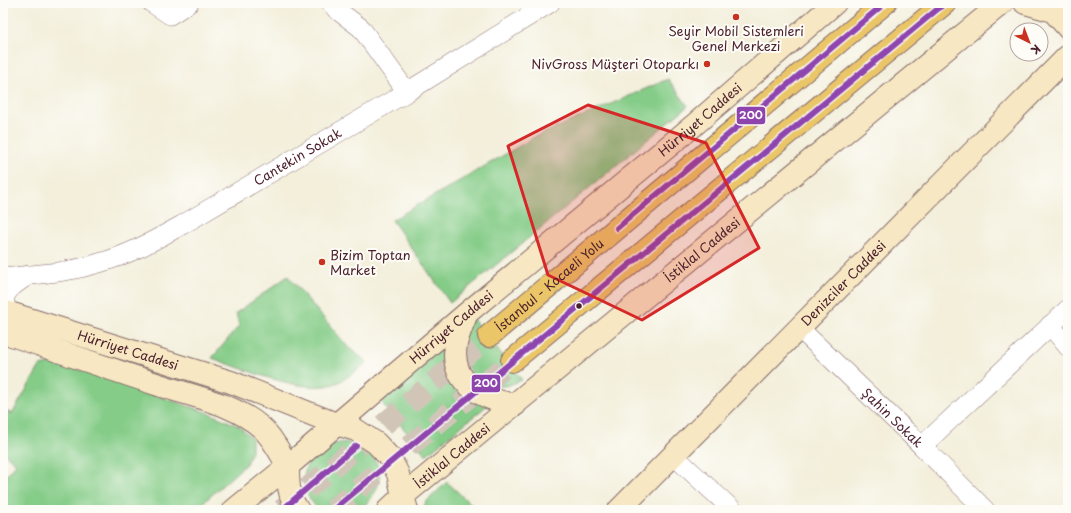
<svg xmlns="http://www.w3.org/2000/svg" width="1071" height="513" viewBox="0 0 1071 513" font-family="'Playpen Sans',sans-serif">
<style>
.green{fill:#84cc87;stroke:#677659}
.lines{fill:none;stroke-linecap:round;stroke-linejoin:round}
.trunk-tunnel{stroke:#d1c5b8;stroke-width:22;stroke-dasharray:22 11;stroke-linecap:butt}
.minor-casing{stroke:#856869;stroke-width:20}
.secondary-casing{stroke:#856869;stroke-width:24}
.trunk-casing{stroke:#856869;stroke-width:24}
.minor{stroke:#fff;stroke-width:19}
.secondary{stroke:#f7e8c3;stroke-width:22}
.trunk{stroke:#eac669;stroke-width:22}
.bus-1-casing{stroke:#fdfcf7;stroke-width:9}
.bus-1{stroke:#8e44ad;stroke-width:6}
.marked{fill:#d62828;fill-opacity:0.2;stroke:#d62828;stroke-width:3;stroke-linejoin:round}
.poi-dot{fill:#c8321e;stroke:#fdfcf7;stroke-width:1.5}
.bus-dot{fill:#4a1f2b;stroke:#fdfcf7;stroke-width:1.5}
.labels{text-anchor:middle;stroke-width:4;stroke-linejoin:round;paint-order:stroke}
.poi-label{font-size:13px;fill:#4a1f2b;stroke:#fdfcf7}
.street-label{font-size:13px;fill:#4a1f2b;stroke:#fdfcf7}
.line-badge{stroke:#fdfcf7;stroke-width:1.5}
.badge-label{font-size:11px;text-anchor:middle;font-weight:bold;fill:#fff}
</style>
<rect width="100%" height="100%" fill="#fdfcf7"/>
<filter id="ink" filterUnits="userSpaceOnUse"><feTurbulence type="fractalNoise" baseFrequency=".025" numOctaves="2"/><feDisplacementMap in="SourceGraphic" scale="8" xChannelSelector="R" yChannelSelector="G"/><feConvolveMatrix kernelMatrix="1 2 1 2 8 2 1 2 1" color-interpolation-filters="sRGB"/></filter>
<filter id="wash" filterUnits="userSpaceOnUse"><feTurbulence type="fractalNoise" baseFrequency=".012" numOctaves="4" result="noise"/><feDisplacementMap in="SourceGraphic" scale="16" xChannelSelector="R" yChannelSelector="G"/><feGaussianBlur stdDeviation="0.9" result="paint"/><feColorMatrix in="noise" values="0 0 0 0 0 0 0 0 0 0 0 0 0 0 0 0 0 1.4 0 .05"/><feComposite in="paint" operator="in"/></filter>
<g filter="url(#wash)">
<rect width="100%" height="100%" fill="#f3efdb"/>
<path class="green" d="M668,79L688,106L450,303L392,220L535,137Z
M288,276L348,347L367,362C356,371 345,381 331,385C300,393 243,369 212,358L239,326L236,313Z
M472,318L522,380L507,386H497L488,385L474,379L459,349Z
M441,347C441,367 444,386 465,396C472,400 481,401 489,404L426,455L381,402Z
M56,362L206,412L239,426L252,438V451L246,464L195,510H3V479L16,464L3,452V409L12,414L40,366Z
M345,442C385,453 391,483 360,510H319C306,497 300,483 307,465C309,460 313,453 318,450C326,444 336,444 345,442Z
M447,482L477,510H422L426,502Z"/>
</g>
<g filter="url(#ink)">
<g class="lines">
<path class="trunk-tunnel" d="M282,510L489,336
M333,510L512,361"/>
<g class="minor-casing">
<g id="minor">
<path d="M152,3L170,15L189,3"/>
<path d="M331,3L337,10L361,28L407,92"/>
<path id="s1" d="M3,278C35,274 68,273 99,263C129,255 155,240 182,225L407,92L550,3"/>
<path d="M10,313C8,310 6,307 5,304C1,291 20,281 29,275"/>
<path d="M1050,325L1068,347"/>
<path id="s2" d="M798,327L922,446L985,510"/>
<path d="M922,446L1068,309"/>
<path d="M673,455L733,510"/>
</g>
</g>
<g class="secondary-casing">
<g id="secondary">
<path d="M1025,3L1053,11"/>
<path d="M1050,3L1053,11L1068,28"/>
<path id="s3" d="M3,311L231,382L336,424L356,430L376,443L390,458L398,474L403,496L388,510"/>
<path d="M466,315C463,324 458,334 456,344C449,384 483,399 515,405"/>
<path d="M3,332C55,350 107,368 159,385C194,397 234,403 262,428C273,438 280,453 288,466"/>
<path d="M288,466C288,482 288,496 298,510"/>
<path id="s4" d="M234,510L288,466L466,314L693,126L835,3"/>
<path id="s5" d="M407,510L403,496L1002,3"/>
<path id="s6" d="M619,510L1068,56"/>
</g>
</g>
<g class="trunk-casing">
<g id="trunk">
<path id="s7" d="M489,336L885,3"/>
<path d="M512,361L945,3"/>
</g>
</g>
<use href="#minor" class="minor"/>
<use href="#secondary" class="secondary"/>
<use href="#trunk" class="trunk"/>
<g class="bus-1-casing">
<path id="bus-1" d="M617,228L885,3
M282,510L356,446
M333,510L945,3"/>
</g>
<use href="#bus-1" class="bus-1"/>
</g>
</g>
<path class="marked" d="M588,105L706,143L759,248L642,320L548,275L508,146Z"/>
<g class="poi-dot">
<circle cx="736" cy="17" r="4"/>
<circle cx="707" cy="64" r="4"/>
<circle cx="322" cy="262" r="4"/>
</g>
<circle class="bus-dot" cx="579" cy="306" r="3.5"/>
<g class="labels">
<g class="poi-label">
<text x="736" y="36">Seyir Mobil Sistemleri<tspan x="736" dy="15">Genel Merkezi</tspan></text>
<text x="699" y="69" text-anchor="end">NivGross Müşteri Otoparkı</text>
<text x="330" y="260" text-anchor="start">Bizim Toptan<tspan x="330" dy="15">Market</tspan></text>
</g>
<g class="street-label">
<text dy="5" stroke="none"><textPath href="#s4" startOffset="608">Hürriyet Caddesi</textPath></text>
<text dy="5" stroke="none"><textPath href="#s1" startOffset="323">Cantekin Sokak</textPath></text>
<text dy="5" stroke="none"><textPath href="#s5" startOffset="402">İstiklal Caddesi</textPath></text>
<text dy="5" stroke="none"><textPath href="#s6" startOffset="319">Denizciler Caddesi</textPath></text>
<text dy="5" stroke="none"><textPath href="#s7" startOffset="79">İstanbul - Kocaeli Yolu</textPath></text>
<text dy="5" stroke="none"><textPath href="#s4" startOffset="284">Hürriyet Caddesi</textPath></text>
<text dy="5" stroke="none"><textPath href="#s3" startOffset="131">Hürriyet Caddesi</textPath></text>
<text dy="5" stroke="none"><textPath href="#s2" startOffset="131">Şahin Sokak</textPath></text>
<text dy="5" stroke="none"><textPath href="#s5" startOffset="78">İstiklal Caddesi</textPath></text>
</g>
</g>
<g class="line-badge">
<rect x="736" y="106" width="30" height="19" rx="4" fill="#8e44ad"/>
<rect x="471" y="374" width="30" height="19" rx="4" fill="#8e44ad"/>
</g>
<g class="badge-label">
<text x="751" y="119">200</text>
<text x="486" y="387">200</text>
</g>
<rect width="1071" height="513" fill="none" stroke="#fdfcf7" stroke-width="16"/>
<g transform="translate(1029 42) rotate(138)"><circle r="19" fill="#fdfcf7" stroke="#b5a4a5"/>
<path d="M0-3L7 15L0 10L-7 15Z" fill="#c8321e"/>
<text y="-6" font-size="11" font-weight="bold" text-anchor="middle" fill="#4a1f2b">K</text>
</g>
</svg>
